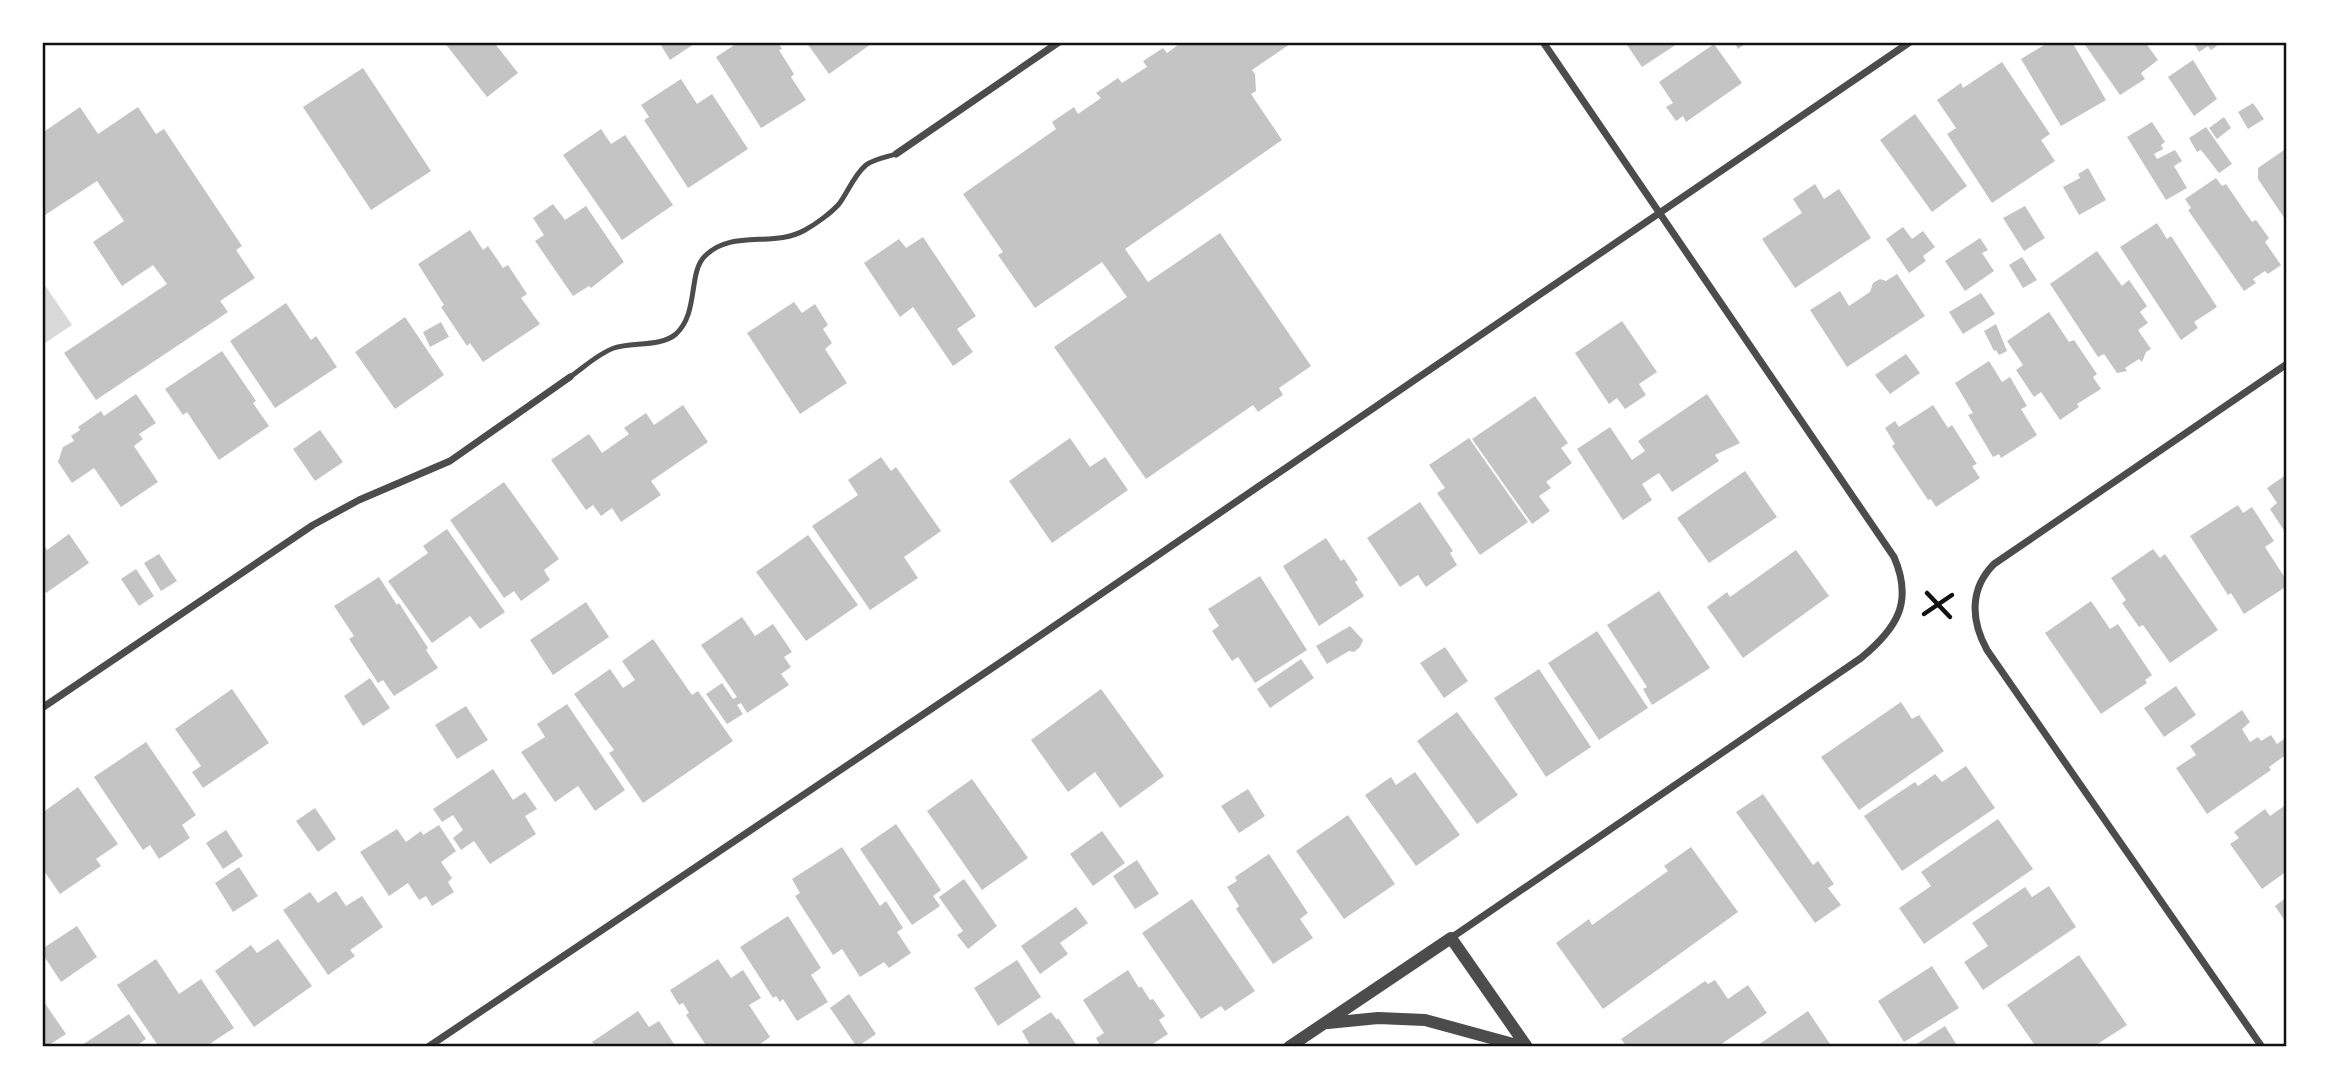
<svg xmlns="http://www.w3.org/2000/svg" width="2329" height="1089" viewBox="0 0 2329 1089" font-family="Quicksand,sans-serif">
<style>
.water{fill:#d9d9d9}
.building{fill:#c4c4c4}
.lines{fill:none;stroke-linecap:round;stroke-linejoin:round}
.path{stroke:#111;stroke-width:4.5}
.service{stroke:#4c4c4c;stroke-width:5}
.minor{stroke:#4c4c4c;stroke-width:7}
.tertiary{stroke:#4c4c4c;stroke-width:12}
.neatline{fill:none;stroke:#111;stroke-width:2.5}
</style>
<rect width="100%" height="100%" fill="#fff"/>
<path class="water" d="M42,281L72,325L42,345Z"/>
<path class="building" d="M444,42H499L496,45L518,73L487,97Z
M659,42H697L670,60Z
M739,42H778L782,49L779,50L794,74L791,77L806,100L761,128L716,57Z
M806,42H874L829,74Z
M1182,42H1293L1252,70L1255,74L1256,91L1251,94L1282,140L1125,249L1148,282L1220,233L1311,366L1279,388L1283,395L1258,412L1253,405L1146,479L1054,347L1127,297L1102,262L1035,308L998,255L1003,252L963,194L1056,129L1052,122L1074,107L1078,114L1101,98L1096,93L1118,78L1122,83L1147,67L1143,61L1163,48L1167,53Z
M1625,42H1680L1642,67Z
M1734,42H1748L1738,49Z
M2049,42H2072L2106,100L2061,126L2021,59Z
M2083,42H2145L2158,60L2141,73L2145,79L2120,95Z
M2193,42H2222L2211,50L2208,46L2199,52Z
M1714,44L1742,83L1686,122L1683,116L1676,121L1666,107L1673,103L1659,82Z
M2193,60L2217,99L2194,116L2168,77Z
M2002,62L2050,134L2041,140L2055,161L1992,203L1947,134L1956,128L1937,100L1961,83L1963,88Z
M363,68L431,171L371,210L303,107Z
M681,79L697,104L712,94L748,149L688,188L644,120L649,117L641,105Z
M2253,103L2264,119L2248,129L2238,112Z
M80,107L98,134L138,107L156,134L164,129L242,246L236,250L255,278L220,301L228,312L96,400L64,353L167,284L153,265L122,286L93,242L124,221L97,181L42,217V133Z
M1915,114L1967,186L1932,212L1880,140Z
M2224,117L2231,128L2217,139L2209,128Z
M2152,122L2165,142L2161,145L2163,149L2154,154L2157,159L2175,150L2182,161L2174,166L2187,188L2166,200L2127,137Z
M2206,127L2232,164L2219,173L2201,150L2197,152L2189,138Z
M601,129L611,144L625,135L673,205L622,240L563,155Z
M2287,148V222L2258,179V168Z
M2088,168L2106,200L2079,215L2063,187L2080,178L2078,174Z
M2216,178L2222,186L2226,184L2252,222L2256,220L2269,238L2265,242L2281,265L2268,274L2265,271L2253,279L2256,283L2244,291L2188,210L2191,208L2185,199Z
M1815,184L1824,199L1839,189L1871,238L1795,288L1762,239L1802,213L1793,199Z
M553,204L565,220L586,206L624,262L591,288L589,286L573,296L535,241L544,235L533,218Z
M2025,206L2045,238L2024,251L2003,218Z
M2157,223L2167,239L2171,236L2217,307L2194,322L2198,328L2181,340L2120,247Z
M1903,227L1912,239L1923,231L1935,247L1923,256L1926,261L1909,273L1886,239Z
M470,230L483,250L488,246L503,268L508,265L527,294L521,298L540,324L483,362L470,343L467,346L441,307L444,305L418,264Z
M923,237L976,316L957,329L973,352L953,366L913,307L900,317L864,263L899,239L906,248Z
M1980,238L1988,250L1982,253L1994,271L1965,291L1945,261Z
M2097,251L2122,286L2129,280L2147,306L2140,312L2148,323L2138,330L2151,349L2146,352L2142,362L2139,359L2125,368L2127,371L2117,373L2104,354L2098,357L2050,284Z
M2022,257L2037,280L2023,288L2009,265Z
M1897,274L1925,316L1847,367L1810,310L1840,291L1849,306L1870,292L1873,283L1880,279L1886,281Z
M1981,293L1995,314L1963,334L1949,312Z
M794,302L802,313L815,304L828,325L823,329L832,343L825,349L847,383L800,414L747,333Z
M286,303L311,340L316,336L337,367L275,408L230,341Z
M2049,312L2069,342L2074,340L2097,374L2093,377L2101,389L2077,404L2079,407L2060,420L2041,392L2034,397L2016,370L2023,365L2007,341Z
M405,317L444,375L395,409L355,352Z
M1622,321L1657,372L1639,384L1646,395L1625,409L1617,398L1609,404L1575,353Z
M441,322L449,337L430,347L423,332Z
M1996,324L2007,351L1999,355L1996,350L1994,351L1984,331Z
M222,351L256,401L253,403L269,426L219,460L187,412L183,415L165,389Z
M1906,354L1920,373L1890,394L1875,375Z
M1989,361L2002,382L2010,377L2027,406L2021,409L2037,435L2001,458L1999,454L1993,457L1968,415L1973,413L1955,383Z
M136,394L156,423L139,434L143,439L134,446L158,482L121,507L94,468L72,483L58,462L63,447L74,441L71,436L80,430L78,427L101,411L104,416Z
M1707,394L1740,443L1715,455L1719,461L1672,492L1659,473L1642,484L1652,500L1623,520L1577,449L1610,427L1632,460L1645,451L1638,441Z
M1535,396L1568,443L1561,448L1572,463L1546,482L1551,488L1539,496L1550,511L1532,524L1472,439Z
M683,405L708,442L651,481L661,495L621,522L612,508L601,516L593,505L586,510L551,460L589,434L602,453L629,434L624,428L646,413L654,425Z
M1933,405L1948,428L1952,425L1977,464L1972,466L1980,478L1936,507L1931,499L1928,500L1892,446L1895,444L1885,428L1895,421L1899,427Z
M320,430L343,462L315,481L293,449Z
M1070,438L1090,467L1105,457L1128,490L1052,543L1009,481Z
M1469,438L1528,522L1480,555L1437,493L1445,488L1429,465Z
M881,457L891,471L896,467L941,531L904,557L918,578L870,610L812,526L858,495L848,480Z
M1745,471L1777,517L1709,563L1677,518Z
M2287,474V535L2270,509L2277,503L2267,488Z
M504,482L559,559L544,570L550,580L521,601L514,591L504,598L450,520Z
M1420,502L1453,551L1450,553L1457,565L1426,587L1418,575L1400,587L1367,538Z
M2238,505L2243,513L2252,507L2274,541L2265,547L2287,581V586L2244,614L2231,593L2228,595L2190,536Z
M447,529L505,612L480,629L470,616L432,643L388,581L428,553L423,546Z
M69,534L89,563L46,593L42,586V542L47,550Z
M808,535L858,605L806,641L756,572Z
M1326,538L1341,561L1344,559L1358,580L1355,582L1364,596L1319,626L1283,566Z
M2153,549L2160,558L2165,554L2218,630L2170,663L2143,625L2139,627L2122,603L2126,600L2111,578Z
M1796,550L1829,596L1743,658L1707,607L1727,592L1730,597Z
M159,554L177,581L161,591L144,563Z
M136,569L154,596L139,606L121,579Z
M1260,576L1307,650L1255,683L1238,657L1232,661L1212,631L1219,626L1208,609Z
M379,577L397,605L399,603L428,648L426,650L438,668L394,696L383,680L378,683L349,639L354,636L334,606Z
M1659,591L1710,668L1652,705L1643,689L1647,687L1607,625Z
M2091,601L2110,629L2118,624L2152,675L2145,680L2147,683L2101,714L2045,633Z
M586,602L609,637L553,675L530,640Z
M742,617L755,636L773,624L792,652L784,657L791,667L781,674L789,685L747,713L741,703L737,705L743,714L727,724L706,694L722,683L733,699L737,697L701,645Z
M1350,626L1363,640L1360,647L1354,652L1349,651L1327,664L1316,646Z
M1597,631L1648,708L1599,740L1548,663Z
M653,639L692,695L698,691L733,741L643,803L609,753L614,750L574,694L610,669L623,688L635,680L622,661Z
M1445,647L1468,681L1444,698L1420,663Z
M1301,659L1314,678L1270,708L1257,689Z
M1539,669L1591,747L1546,777L1494,698Z
M370,678L390,708L363,726L344,696Z
M2176,686L2196,715L2164,737L2144,708Z
M232,689L269,743L203,788L192,772L201,766L175,729Z
M1101,689L1164,776L1120,808L1095,772L1068,792L1031,740Z
M1901,702L1912,719L1919,715L1944,751L1859,810L1821,757Z
M567,704L625,790L595,811L578,786L555,802L521,752L545,737L537,724Z
M466,706L488,740L457,759L435,725Z
M2242,710L2250,722L2242,729L2250,742L2258,737L2261,741L2271,735L2277,744L2287,737V754L2269,767L2271,770L2207,814L2176,768L2196,755L2190,746Z
M1457,712L1518,795L1477,824L1417,741Z
M146,742L196,815L182,825L190,838L159,859L150,845L143,850L94,777Z
M1966,766L1995,808L1902,871L1864,816L1915,782L1918,786L1935,774L1942,782Z
M493,769L513,800L525,792L537,809L525,816L536,834L490,864L474,841L461,850L453,838L463,830L453,815L442,822L433,809Z
M1415,772L1460,835L1416,866L1365,795L1391,777L1396,785Z
M972,779L1028,858L982,890L927,811Z
M78,787L118,844L96,859L101,866L60,894L42,868V813Z
M1248,789L1265,816L1239,833L1221,806Z
M1763,794L1813,865L1818,861L1834,884L1828,888L1841,905L1815,923L1736,812Z
M2287,804V871L2262,889L2230,844L2239,838L2234,832L2265,809L2270,816Z
M315,808L336,839L318,852L296,821Z
M1348,815L1395,884L1344,919L1296,851Z
M1998,819L2033,869L1924,944L1899,908L1931,886L1921,872Z
M896,824L941,890L933,896L940,906L912,925L860,849Z
M439,825L456,851L441,862L452,878L448,882L454,892L432,906L426,896L419,900L408,883L389,896L360,852L397,829L406,842L421,831L423,835Z
M226,830L243,856L223,869L206,843Z
M1102,831L1125,863L1093,886L1070,854Z
M842,847L880,906L886,901L903,928L897,932L911,953L889,968L884,962L860,977L842,949L833,955L795,896L800,893L792,879Z
M1691,847L1738,912L1603,1009L1556,943L1589,919L1592,925L1668,871L1664,866Z
M1269,854L1308,913L1300,919L1313,938L1273,964L1236,909L1239,906L1227,887L1237,881L1235,877Z
M1137,860L1159,894L1135,909L1113,876Z
M239,867L258,896L233,912L215,883Z
M964,879L997,926L968,949L957,935L963,931L939,897Z
M2049,886L2076,927L1983,990L1964,962L1988,946L1972,923L2025,887L2032,897Z
M336,891L346,906L362,896L383,927L350,950L355,956L328,975L283,910L310,892L318,903Z
M2287,897V924L2275,906Z
M1192,899L1255,991L1225,1011L1221,1006L1201,1019L1142,933Z
M1076,907L1088,923L1060,943L1068,954L1040,974L1021,946Z
M788,916L821,968L811,975L828,1002L797,1021L783,999L780,1002L776,996L773,998L740,947Z
M77,926L97,957L61,982L42,953V949Z
M278,939L312,986L254,1027L215,971L251,945L257,953Z
M2079,955L2127,1025L2096,1045L2098,1047H2036L2007,1005Z
M156,959L179,994L201,979L234,1028L205,1047H159L117,985Z
M718,959L731,978L743,970L761,998L749,1005L770,1037L756,1047H707L686,1015L689,1013L683,1003L679,1005L670,990Z
M1017,960L1041,997L998,1026L974,988Z
M1932,966L1959,1008L1904,1042L1878,1001Z
M1128,970L1139,988L1141,986L1150,1000L1153,999L1165,1016L1159,1020L1168,1034L1148,1047H1101L1096,1038L1104,1033L1083,1000Z
M1715,980L1728,999L1748,985L1767,1013L1717,1047H1627L1621,1039L1705,981L1708,984Z
M849,994L876,1034L857,1047L830,1008Z
M42,999L66,1034L46,1047L42,1043Z
M638,1011L649,1027L659,1021L676,1047H596L592,1042Z
M1808,1011L1832,1047H1755Z
M1051,1012L1057,1020L1058,1018L1078,1047H1031L1022,1031Z
M129,1014L146,1039L135,1047H79Z
M1945,1026L1958,1047H1912Z"/>
<g class="lines">
<path class="path" d="M1927,593L1950,617
M1924,614L1952,595"/>
<path class="service" d="M570,377C583,368 599,353 614,348C632,342 661,347 676,334C699,313 688,272 705,256C731,229 774,248 805,230C816,224 831,213 839,204C848,192 854,175 866,165C874,159 887,157 896,154"/>
<path class="minor" d="M896,154L1059,42
M42,708L313,525L359,500L450,461L570,377
M1451,938L1861,658C1896,629 1914,603 1894,557L1543,42
M428,1047L1013,654L1910,42
M2262,1047L1987,650C1971,621 1969,589 1994,564L2287,364"/>
<path class="tertiary" d="M1328,1023L1378,1018L1425,1020L1524,1047
M1289,1047L1451,938L1527,1047"/>
</g>
<rect width="2329" height="1089" fill="none" stroke="#ffffff" stroke-width="88"/>
<rect x="44" y="44" width="2241" height="1001" class="neatline"/>
</svg>
